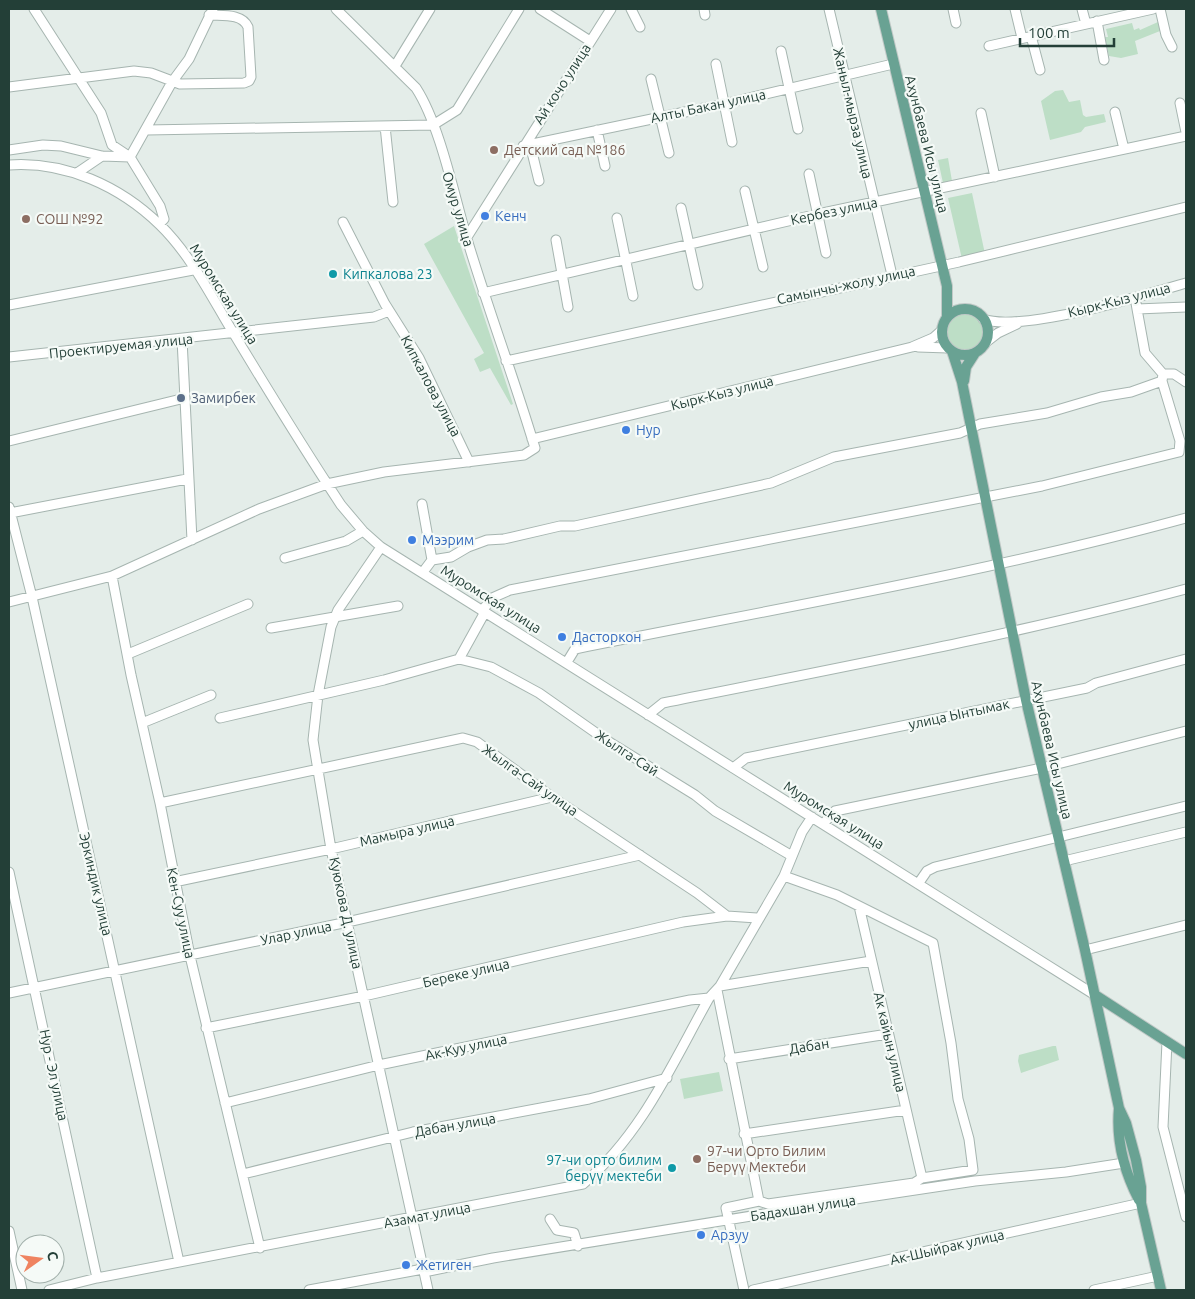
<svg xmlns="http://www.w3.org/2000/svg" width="1195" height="1299" viewBox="0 0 1195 1299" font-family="Ubuntu,sans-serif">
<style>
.green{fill:#bddec6}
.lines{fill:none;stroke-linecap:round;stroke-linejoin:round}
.minor-casing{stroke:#a6b5b0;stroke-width:11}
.major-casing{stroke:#c1c9c7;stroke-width:12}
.minor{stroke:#fff;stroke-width:9}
.major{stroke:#69a293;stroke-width:10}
.education-dot{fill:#8d6e63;stroke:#f5faf7;stroke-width:2}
.shop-dot{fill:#3f7fe0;stroke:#f5faf7;stroke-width:2}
.culture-dot{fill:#0f9aa8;stroke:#f5faf7;stroke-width:2}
.service-dot{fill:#5c6f8a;stroke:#f5faf7;stroke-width:2}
.labels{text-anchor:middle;stroke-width:4.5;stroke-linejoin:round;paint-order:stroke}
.street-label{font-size:14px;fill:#233f37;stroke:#f5faf7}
.education-label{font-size:14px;fill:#785e54;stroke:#f5faf7;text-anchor:start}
.shop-label{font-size:14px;fill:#366cbe;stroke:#f5faf7;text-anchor:start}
.culture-label{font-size:14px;fill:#0d838f;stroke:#f5faf7;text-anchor:start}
.service-label{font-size:14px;fill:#4e5e75;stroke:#f5faf7;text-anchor:start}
</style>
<rect width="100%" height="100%" fill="#e4ede9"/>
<path class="green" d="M1158,22L1160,31L1135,41L1138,54L1121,58L1109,56L1105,37H1108L1106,29L1132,23L1134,30L1139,28L1140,30Z
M1063,90L1069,102L1080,100L1083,115L1086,117L1104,114L1106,122L1085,127L1081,132L1050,140L1041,101L1055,91Z
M948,158L952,181L943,183L938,160Z
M972,193L985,254L962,259L948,198Z
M454,226L513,404L511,405L490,368L480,372L474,359L484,353L424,244Z
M946 332a19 19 0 1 1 38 0a19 19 0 1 1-38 0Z
M1053,1046H1056L1059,1060L1021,1073L1018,1061L1019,1055Z
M719,1072L723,1091L684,1099L680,1079Z"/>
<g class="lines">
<g class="minor-casing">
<path id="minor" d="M34,9L101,113L112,145L130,157L160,206L164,219L159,224
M540,9L590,41
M631,9L640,27
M704,9L705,15
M829,9L892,275
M953,9L956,23
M1015,9L1022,38
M1082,9L1086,24
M1160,9L1166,35L1172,47
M1097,21L1104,60
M1031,36L1040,70
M989,46L1153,9
M781,51L798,129
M716,64L732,142
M395,66L430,9
M651,79L669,153
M9,87L134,71L151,73L180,84L244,83L249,81L251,77L248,27C242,13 222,16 209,15
M1180,103L1186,132
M1115,112L1124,149
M981,113L995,177
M385,126L393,202
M147,130L433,125L457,110L519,9
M597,130L605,166
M530,144L539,181
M523,146L728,103L893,64
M9,150L43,145L61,146L102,156L130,157L172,82L189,59L213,9
M9,165C65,161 120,186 160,225C191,255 212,298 234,334C269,392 304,449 341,505L363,531L381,547L1095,995
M77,173L102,156
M809,174L826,253
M745,191L763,267
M681,208L698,285
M617,218L633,296
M343,222L385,304L419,358L469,462
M467,237L611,9
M556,240L568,307
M483,293L818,214L1186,136
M1136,303L1137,309L1186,307
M9,305L193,270
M983,319C1020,333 1145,295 1186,283
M182,339L192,540
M985,343L998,333L1017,324
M918,347L948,348
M9,357L374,317L389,311
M506,361L959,262L1186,207
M1163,374H1174L1186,382
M532,439L912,347L933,338L942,330
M9,441L185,398
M422,504L432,560
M9,507L32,597L179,1262
M10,513L187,479
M381,547L338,610L331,627L318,695L313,740L331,849L428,1290
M285,558L346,541L363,531
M423,572L432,560L451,557L468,547L487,540L504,539L560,526H575L771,483L834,457L960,433L980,424L1047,413L1101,397L1131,392L1162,381
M112,576L131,675L160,803L190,956L260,1248
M9,602L112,576L259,509L327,484L384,472L524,455L535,448C514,378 488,309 467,239C454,195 440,125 416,88L336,9
M482,611L492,598L510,590L1042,486L1179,452L1180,441L1162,381L1163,374L1145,353L1137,309
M271,628L398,606
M128,654L248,604
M459,659L491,667L539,693L606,740L695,795L715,811L792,856
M567,662L575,649C779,608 985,573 1186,518
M648,715L663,703C838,668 1014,635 1186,589
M220,718L384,680L459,659L485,612
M142,723L211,695
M733,768L746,758L1087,688L1096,683L1186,659
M160,803L463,738L477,742L552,797L697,893L727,916L757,918
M823,824L835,811L1042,768L1186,731
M1064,861L1186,832
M9,872L97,1278
M174,882L331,849L552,797
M918,884L927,871L935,867L1186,806
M859,906L922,1178
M1085,950L1186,925
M720,986L871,961
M717,990L759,1201L768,1204L914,1183L922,1178L973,1170L969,1139L958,1099L951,1043L933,943L837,895L784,876
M9,993L343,923L640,855
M206,1028L364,996L683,922L727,916
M1167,1042L1163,1127L1186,1217
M729,1059L888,1034
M225,1103L379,1065L690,1000L709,998
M744,1134L906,1110
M243,1174L413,1132L589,1099L667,1078
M550,1219L557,1230L574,1233L578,1246
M9,1231L22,1290
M424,1272L493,1258L862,1198L975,1181L1066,1172L1124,1163
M49,1290L97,1278L583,1184C642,1134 672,1064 709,998L720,986L784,876L802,832L812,817
M309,1290L423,1269
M744,1290L726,1208L759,1201
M753,1290L1141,1203
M1094,1290L1158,1276"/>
</g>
<g class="major-casing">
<path id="major" d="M881,9L947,286V318
M942 332a23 23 0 1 1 46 0a23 23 0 1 1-46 0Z
M952,351L962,382L1026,700L1085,950L1119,1108L1126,1123L1136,1160L1141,1187V1203L1161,1290
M964,381L966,367L975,353
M1095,995L1186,1054
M1119,1108C1116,1140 1124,1171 1139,1200"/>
</g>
<use href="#minor" class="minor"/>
<use href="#major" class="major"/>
</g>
<g class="education-dot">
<circle cx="494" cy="150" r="5"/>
<circle cx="26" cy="219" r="5"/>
<circle cx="697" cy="1159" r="5"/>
</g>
<g class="shop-dot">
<circle cx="485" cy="216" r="5"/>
<circle cx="626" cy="430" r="5"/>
<circle cx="412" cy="540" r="5"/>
<circle cx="562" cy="637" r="5"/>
<circle cx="701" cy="1235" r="5"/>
<circle cx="406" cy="1265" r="5"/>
</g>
<g class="culture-dot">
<circle cx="333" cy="274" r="5"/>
<circle cx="672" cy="1168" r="5"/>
</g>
<circle class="service-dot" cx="181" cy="398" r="5"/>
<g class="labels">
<g class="street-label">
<text transform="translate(562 84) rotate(-57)" y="5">Ай кочо улица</text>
<text transform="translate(708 106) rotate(-12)" y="5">Алты Бакан улица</text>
<text transform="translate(853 113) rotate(77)" y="5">Жаныл-мырза улица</text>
<text transform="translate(927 144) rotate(76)" y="5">Ахунбаева Исы улица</text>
<text transform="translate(458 209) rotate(73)" y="5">Омур улица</text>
<text transform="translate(834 211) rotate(-12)" y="5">Кербез улица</text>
<text transform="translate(846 285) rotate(-12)" y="5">Самынчы-жолу улица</text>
<text transform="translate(224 294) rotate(58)" y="5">Муромская улица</text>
<text transform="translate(1119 300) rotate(-14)" y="5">Кырк-Кыз улица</text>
<text transform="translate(121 346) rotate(-6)" y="5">Проектируемая улица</text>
<text transform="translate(431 386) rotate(62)" y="5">Кипкалова улица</text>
<text transform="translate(722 393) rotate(-14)" y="5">Кырк-Кыз улица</text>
<text transform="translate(491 599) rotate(32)" y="5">Муромская улица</text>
<text transform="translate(959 714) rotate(-12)" y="5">улица Ынтымак</text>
<text transform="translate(1052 750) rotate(77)" y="5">Ахунбаева Исы улица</text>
<text transform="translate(627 753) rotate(33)" y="5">Жылга-Сай</text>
<text transform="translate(530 780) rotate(35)" y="5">Жылга-Сай улица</text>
<text transform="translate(834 815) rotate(32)" y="5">Муромская улица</text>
<text transform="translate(407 831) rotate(-13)" y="5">Мамыра улица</text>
<text transform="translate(96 884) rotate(77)" y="5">Эркиндик улица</text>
<text transform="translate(181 913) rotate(78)" y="5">Кен-Суу улица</text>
<text transform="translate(346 913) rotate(78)" y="5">Куюкова Д. улица</text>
<text transform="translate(296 933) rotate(-12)" y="5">Улар улица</text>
<text transform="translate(466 973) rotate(-13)" y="5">Береке улица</text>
<text transform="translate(890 1042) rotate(77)" y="5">Ак кайын улица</text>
<text transform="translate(809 1046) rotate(-9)" y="5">Дабан</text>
<text transform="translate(466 1047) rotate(-12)" y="5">Ак-Куу улица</text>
<text transform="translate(54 1075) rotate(78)" y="5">Нур - Эл улица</text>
<text transform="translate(455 1125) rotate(-10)" y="5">Дабан улица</text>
<text transform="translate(803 1208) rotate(-9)" y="5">Бадахшан улица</text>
<text transform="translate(427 1215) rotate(-11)" y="5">Азамат улица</text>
<text transform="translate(947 1247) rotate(-13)" y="5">Ак-Шыйрак улица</text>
</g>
<g class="education-label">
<text x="504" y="155">Детский сад №186</text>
<text x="36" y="224">СОШ №92</text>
<text x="707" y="1156">97-чи Орто Билим<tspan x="707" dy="16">Берүү Мектеби</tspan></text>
</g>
<g class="shop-label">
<text x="495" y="221">Кенч</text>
<text x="636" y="435">Нур</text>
<text x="422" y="545">Мээрим</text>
<text x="572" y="642">Дасторкон</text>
<text x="711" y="1240">Арзуу</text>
<text x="416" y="1270">Жетиген</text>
</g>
<g class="culture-label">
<text x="343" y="279">Кипкалова 23</text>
<text x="662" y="1165" text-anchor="end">97-чи орто билим<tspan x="662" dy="16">берүү мектеби</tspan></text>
</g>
<g class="service-label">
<text x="191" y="403">Замирбек</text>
</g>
</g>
<rect width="1195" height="1299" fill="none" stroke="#233f37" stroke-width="20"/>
<g transform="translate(40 1259) rotate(76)"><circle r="24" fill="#f5faf7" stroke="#a1afaa"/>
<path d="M0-4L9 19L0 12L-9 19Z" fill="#ef8360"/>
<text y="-8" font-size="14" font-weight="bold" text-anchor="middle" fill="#233f37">С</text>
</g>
<path d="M1020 38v8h94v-8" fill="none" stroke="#233f37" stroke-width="2.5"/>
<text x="1028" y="38" font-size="15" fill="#233f37" stroke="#f5faf7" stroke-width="4" paint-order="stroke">100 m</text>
</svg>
